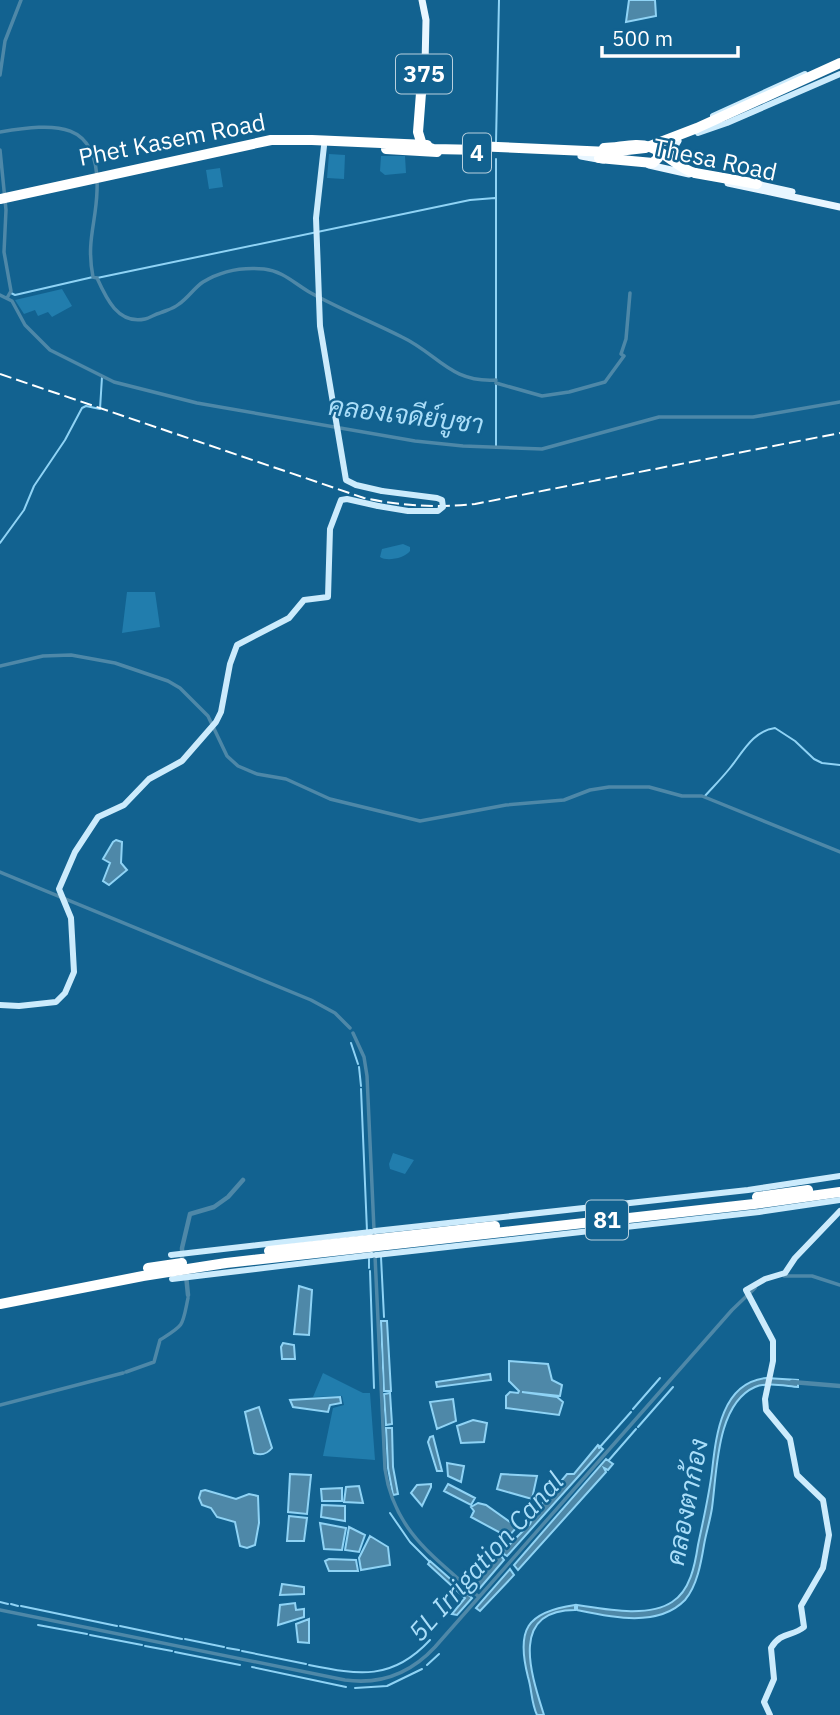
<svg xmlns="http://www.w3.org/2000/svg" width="840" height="1715" viewBox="0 0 840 1715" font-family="'IBM Plex Sans',Sarabun,sans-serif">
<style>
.green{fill:#217dad}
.water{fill:#4e88a8;stroke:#8fd3f5;stroke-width:2}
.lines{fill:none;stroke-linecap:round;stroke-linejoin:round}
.stream{stroke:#8fd3f5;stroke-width:2}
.canal{stroke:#4e88a8;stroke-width:3.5}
.river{stroke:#4e88a8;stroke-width:4.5}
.secondary{stroke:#ccebfc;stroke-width:6}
.primary{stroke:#e8f6ff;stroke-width:7}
.highway{stroke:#fff;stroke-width:10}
.rail{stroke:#fff;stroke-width:2;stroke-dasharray:12 5;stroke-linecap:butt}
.secondary-bridge{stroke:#ccebfc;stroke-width:6}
.highway-bridge{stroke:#fff;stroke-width:10}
.labels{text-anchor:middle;stroke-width:5;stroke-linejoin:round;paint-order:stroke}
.shield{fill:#126290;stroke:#b8d0de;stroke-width:2}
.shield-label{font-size:23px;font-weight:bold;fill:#fff}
.street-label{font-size:24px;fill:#fff;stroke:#126290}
.water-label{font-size:26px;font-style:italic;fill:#aadef9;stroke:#126290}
</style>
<rect width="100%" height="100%" fill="#126290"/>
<path class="green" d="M329,154L345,155L344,179L327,178Z
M381,156H405L406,173L385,175L380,171Z
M220,168L223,187L209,189L206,170Z
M62,289L72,306L52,317L48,312L38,316L35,310L24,314L15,300Z
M403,544L410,547V551C405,558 387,562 380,557L382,549Z
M127,592H155L160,627L122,633Z
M393,1153L414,1160L405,1174L390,1169L389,1164Z
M323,1373L363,1393H370L375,1460L323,1456L333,1408L344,1405L342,1396L313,1397Z"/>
<path class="water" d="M629,0H655L656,16L626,22Z
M116,840L122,842L121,863L127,870L109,885L103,881L110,863L103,859L113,842Z
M299,1286L312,1290L309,1335L294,1334Z
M381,1321H387L391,1391H384Z
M283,1343L294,1345L295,1359H282L281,1347Z
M509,1361L548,1364L552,1380L562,1385L560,1396L522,1392L557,1397L563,1402L559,1415L506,1408V1396L510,1392L518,1393L519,1391L509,1381Z
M490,1374L491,1380L437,1387L436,1382Z
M766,1378L798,1380V1387C785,1386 767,1382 755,1387C716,1404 717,1473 712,1508C710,1521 706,1533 704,1545C701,1563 697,1586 685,1600C658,1628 610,1617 577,1610V1605C604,1609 648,1618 672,1602C690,1591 695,1565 698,1545C703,1521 709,1496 712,1471C716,1436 721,1383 766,1378Z
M390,1393L392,1424L386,1425L384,1394Z
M340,1397L341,1403L330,1405L328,1412L293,1407L290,1400Z
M453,1399L456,1421L437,1429L430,1402Z
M259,1407L272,1448C268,1453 262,1456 254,1453L245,1412Z
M473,1420L487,1423L484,1442L461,1443L457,1426Z
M386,1428H392L393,1467L398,1494L393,1495L388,1468Z
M433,1436L442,1471H437L428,1442L430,1437Z
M598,1445L603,1449L507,1556L504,1554L503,1551L530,1524L535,1512L567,1474H574Z
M606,1459L613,1464L608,1470L604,1468L606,1472L518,1570L514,1565Z
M447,1463L464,1466L461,1482L448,1476Z
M290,1474L311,1475L307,1514L288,1512Z
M501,1474L537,1476L532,1499L497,1489Z
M431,1484V1487L422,1506L411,1493L417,1485Z
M448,1484L475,1498L471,1505L444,1491Z
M359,1486L363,1503L344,1502L346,1487Z
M342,1488V1501H322L321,1489Z
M205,1490L236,1499L249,1494L258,1496L259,1523L255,1545L247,1548L240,1546L235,1522L217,1517L211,1508L202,1505L199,1498L201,1491Z
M478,1503L486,1505L517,1527L508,1537L471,1517L474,1511L471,1507Z
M322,1505L345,1506V1521L321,1517Z
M289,1516L307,1518L304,1541H287Z
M320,1523L346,1528L342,1550L324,1549Z
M349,1527L365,1535L359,1552L345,1550Z
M370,1536L388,1547L390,1565L361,1570L359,1558Z
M499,1553L504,1560L480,1588L476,1582Z
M329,1559L356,1560L358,1571H329L325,1561Z
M430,1561L472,1598L457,1615L452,1614L465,1598L428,1564Z
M510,1569L514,1575L480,1611L476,1608Z
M282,1584L304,1587V1594L280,1595Z
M295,1603L296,1610L304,1609V1617L278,1625L280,1605Z
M575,1605V1610C509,1610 531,1674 544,1715H537C531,1702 532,1690 528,1677C516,1630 526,1612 575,1605Z
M309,1619V1643L298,1642L296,1624Z"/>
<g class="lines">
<path class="stream" d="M496,142L499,0
M97,278L470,200L495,198
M11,293L15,295L93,277
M496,448V159
M0,543L24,510L34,486L65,440L82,408L86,406L100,409L102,377
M704,797C713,787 722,778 730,768C743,752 753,731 775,728L795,741L814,759L822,763L840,765
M351,1043L358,1064
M359,1067L361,1086
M361,1089L367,1231
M381,1257L384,1317
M369,1259V1268
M370,1271L374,1388
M633,1409L660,1378
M638,1427L673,1387
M599,1448L631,1412
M609,1460L636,1429
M390,1513L410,1542L430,1562
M0,1602L8,1604
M11,1604L18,1606
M21,1606L117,1626
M38,1625L87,1634
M120,1626L182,1639
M90,1635L142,1645
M185,1639L224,1647
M145,1646L172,1651
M227,1648L239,1650
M242,1651L306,1664
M175,1652L240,1665
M309,1665C359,1675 392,1681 430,1640
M427,1665L439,1654
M252,1667L346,1687
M355,1688L387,1686L422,1669"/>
<path class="canal" d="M0,75L5,41L21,0
M0,132C55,123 100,119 97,191C96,224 86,241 93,277L97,278C106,298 118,325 145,319C150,318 155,314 160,313C167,310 173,309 179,304C188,298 194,288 203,282C221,271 243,267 264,269C283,271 295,284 311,293C340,309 372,322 402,337C438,354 450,383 496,380
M0,150L6,210L4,252L11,291L7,298
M0,295L12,301L25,325L50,350L114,382L197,403L415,441L463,446L542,449L659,417H753L840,402
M496,383L542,396L569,392L605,382L624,356L621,354L626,339L630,293
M0,666L43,656L71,655L115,663L168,681L180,688L208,716L227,756L238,766L257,774L286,779L330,799L420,821L506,805L564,800L590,790L609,787H649L682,796H702L840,852
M0,872L311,1000L335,1013L350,1028
M353,1033L364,1057L367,1076L374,1230
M375,1256L385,1469C394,1532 436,1558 479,1597
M784,1276H812L840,1285
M126,1372L154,1362L160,1340C185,1324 182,1327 188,1298
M0,1405L123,1373
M0,1610L345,1680C381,1685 410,1674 435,1647L732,1310L755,1288"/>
<path class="river" d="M182,1263V1248L190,1214L214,1207L228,1197L243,1180
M186,1275L188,1295
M792,1382L840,1386"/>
<path class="secondary" d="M713,116L805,74
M698,133L727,123L840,74
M324,146L316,218L320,326L346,480L356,485L382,491
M0,1005L19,1006L56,1002L65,993L74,972L71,918L59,889L75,852L98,817L124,805L149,779L182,761L216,722L221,712L230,664L237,645L289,618L304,600L328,597L330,529L341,500L347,499L378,506
M375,1231L748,1190L840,1176
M171,1255L371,1232
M376,1255L759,1212L840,1200
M172,1279L372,1255
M770,1715L764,1702L774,1679L771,1648C781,1631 792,1637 804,1627L801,1606L823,1568L829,1535L823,1500L797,1475L790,1439L766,1410L765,1399L773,1361V1341L746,1290L765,1279L785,1273L795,1258L840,1211"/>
<path class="primary" d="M422,0L426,20L425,65
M581,156L603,160
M673,159L672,151L678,141
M649,165L689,174
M728,183L840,207
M752,183L792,192"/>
<path class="highway" d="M421,93V60
M474,146L609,152L645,148L697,128L840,63
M386,149L437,152
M599,158L653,163L658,158V151
M695,173L757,184
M0,199L271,140H312L427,145
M757,1197L808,1190
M269,1251L495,1226
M148,1268L182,1263
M0,1304L143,1276L226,1263L754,1204L840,1192"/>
<path class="rail" d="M0,374L364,498C401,506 437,508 475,504L840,433"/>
<path class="secondary-bridge" d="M378,506L408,511H438L443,507L442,500L437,498L382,491"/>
<path class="highway-bridge" d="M421,93L418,132L422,145L433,149L483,150
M604,148C619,148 636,142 650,147C667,153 677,168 695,173"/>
</g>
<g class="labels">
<g class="shield">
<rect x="396" y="54.5" width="56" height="39" rx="5"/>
<rect x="463" y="133.5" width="28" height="39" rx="5"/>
<rect x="586" y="1200.5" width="42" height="39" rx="5"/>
</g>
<g class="shield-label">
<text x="424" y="82">375</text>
<text x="477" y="161">4</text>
<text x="607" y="1228">81</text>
</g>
<g class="street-label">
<text transform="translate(172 140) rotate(-11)" y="8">Phet Kasem Road</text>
<text transform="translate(715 160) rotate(12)" y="8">Thesa Road</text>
</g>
<g class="water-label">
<text transform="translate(406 415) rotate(7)" y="9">คลองเจดีย์บูชา</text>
<text transform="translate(687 1502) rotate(-79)" y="9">คลองตาก้อง</text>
<text transform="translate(486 1557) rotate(-48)" y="9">5L Irrigation Canal</text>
</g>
</g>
<path d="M602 46v10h136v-10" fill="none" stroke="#ffffff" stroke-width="3.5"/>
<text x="612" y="46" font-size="21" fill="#ffffff" stroke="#126290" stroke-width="5" paint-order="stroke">500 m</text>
</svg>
